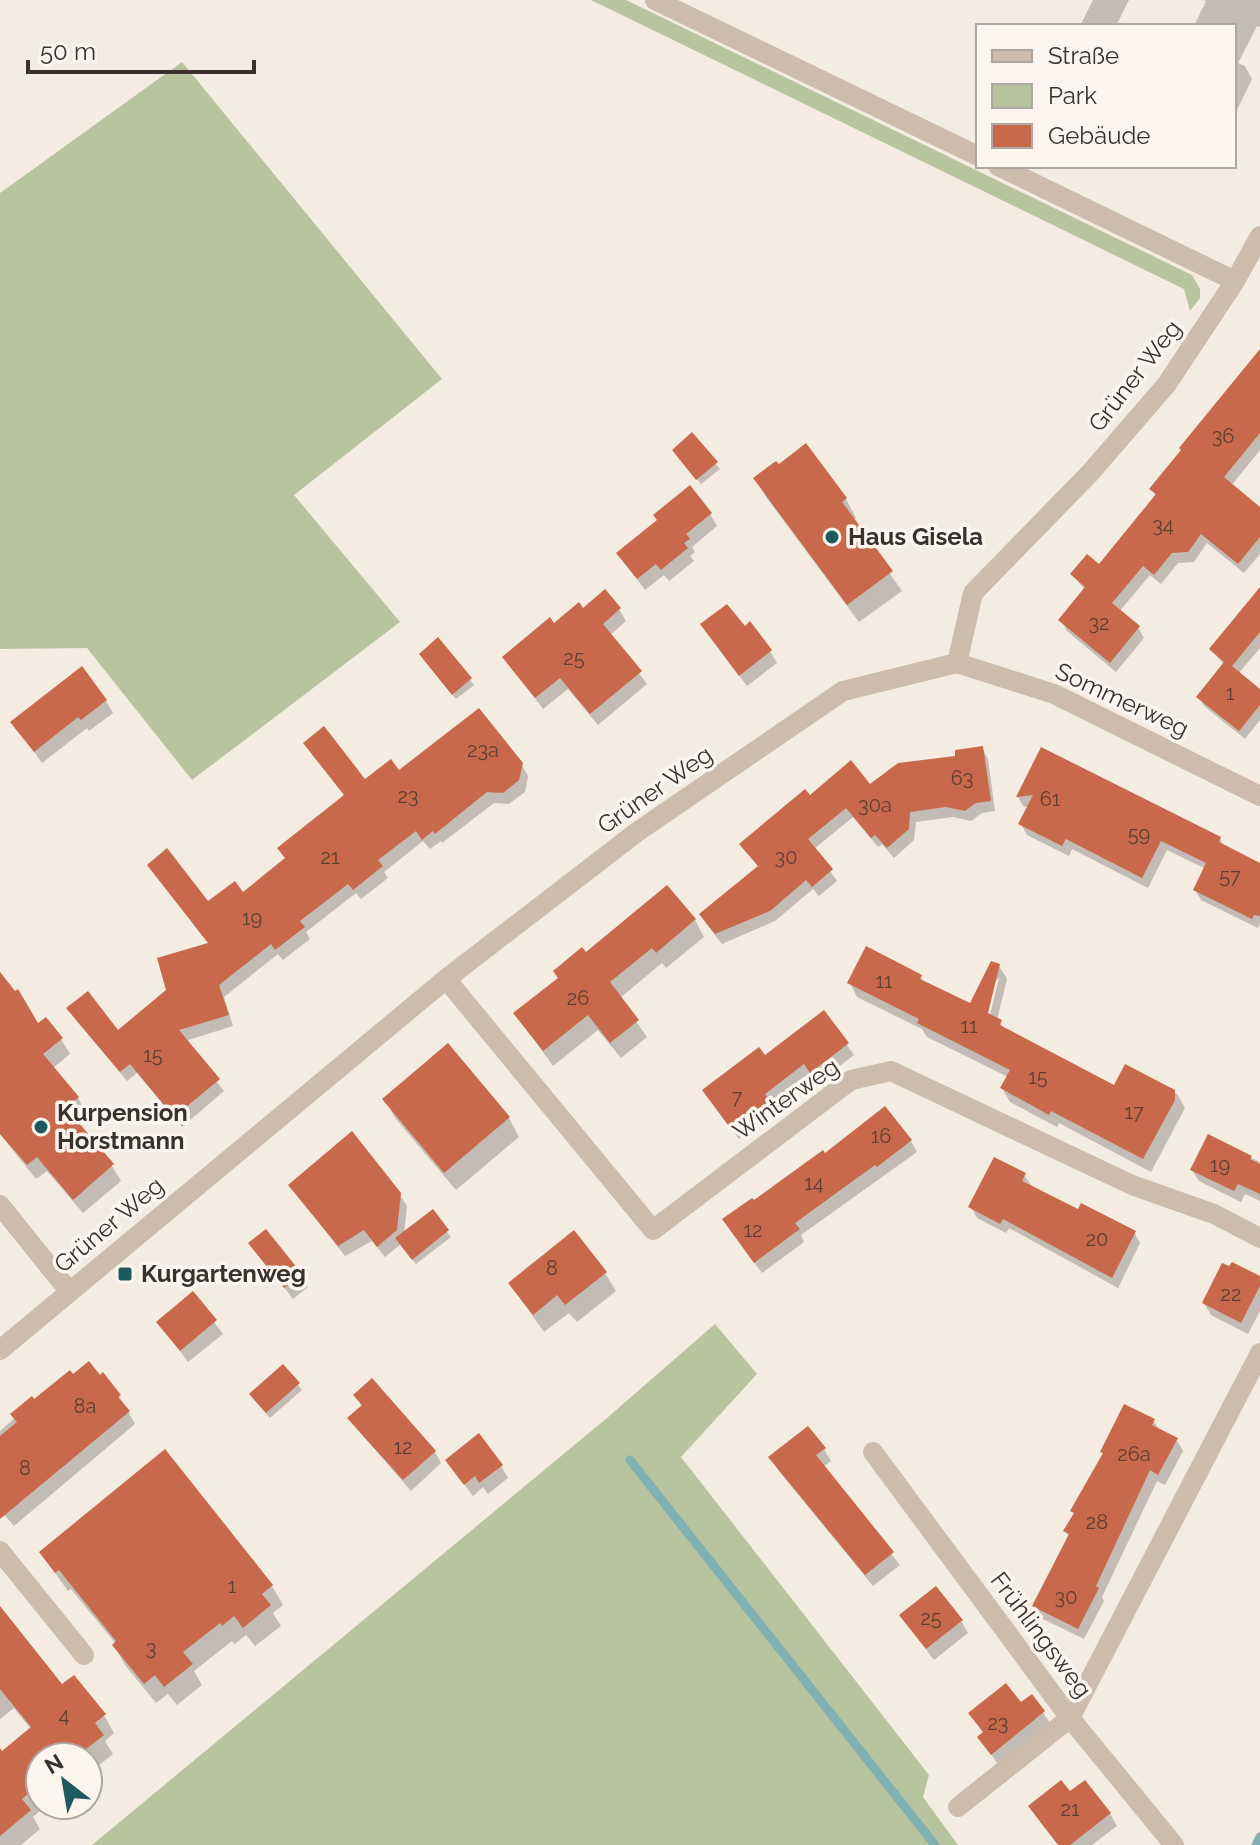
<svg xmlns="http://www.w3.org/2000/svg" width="1260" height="1845" viewBox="0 0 1260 1845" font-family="Raleway,sans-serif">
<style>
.green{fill:#b8c4a0}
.shadow{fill:#0003;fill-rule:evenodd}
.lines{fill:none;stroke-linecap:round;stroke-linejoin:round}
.stream{stroke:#7fb0b2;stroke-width:9}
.building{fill:#c8694b}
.street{stroke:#cdbbac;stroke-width:20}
.poi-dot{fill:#1f5a5e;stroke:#fbf5ee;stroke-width:3}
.labels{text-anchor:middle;stroke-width:7;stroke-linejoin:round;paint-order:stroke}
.number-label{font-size:20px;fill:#5e3e33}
.street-label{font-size:24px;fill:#3b302b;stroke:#fbf5ee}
.poi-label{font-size:24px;font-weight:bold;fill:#3b302b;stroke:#fbf5ee;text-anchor:start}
</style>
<rect width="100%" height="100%" fill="#f4ebe1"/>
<path class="green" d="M591,0H626L1192,275L1200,289V298L1190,311L1184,289Z
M182,62L442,379L294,495L400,622L192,780L87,648L0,649V193Z
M715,1324L757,1374L681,1457L929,1775L923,1797L958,1845H92L607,1418Z"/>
<path class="shadow" d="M1093,0H1129L1116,26H1080Z
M1203,0H1260V27L1257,26L1238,63L1245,66L1252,79L1234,116V26H1194L1206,1Z
M1260,352V450L1231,486L1260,510V554L1244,573L1207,543L1194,562L1178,563L1161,584L1150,575L1119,612L1138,627L1144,638L1116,672L1067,631L1061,620L1085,590L1072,574L1099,567L1156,497L1152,489Z
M692,435L720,469L701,484L678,456Z
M806,446L846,499L856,518L853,521L902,591L859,622L766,497L756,479L778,467Z
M710,514L717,526L692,547L695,552L690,556L694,561L669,581L664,575L645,590L618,553Z
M619,609L626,621L610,635L647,684L598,725L568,689L543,709L504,657L554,625L583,611Z
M1260,612V648L1238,674L1260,692V720L1245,739L1204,706L1199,697L1224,665L1211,649Z
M702,625L770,651L777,663L747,686Z
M438,640L474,685L456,699L424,659Z
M106,701L113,713L89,731L87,728L42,763L13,722Z
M982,748L988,759L995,811L982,813L971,821L953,817L916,822L914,840L894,858L882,844L878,847L853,817L814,849L837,881L819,896L813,889L775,921L722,944L707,925L701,915L759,868L742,845L810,798L870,787Z
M1042,750L1220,839L1224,847L1260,865V924L1258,928L1201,900L1195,890L1206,869L1167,850L1148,888L1072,849L1069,856L1027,835L1021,824L1029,806L1024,807L1018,797Z
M521,764L528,776L525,792L509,804L494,803L442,843L441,841L430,849L423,841L384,872L388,878L361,899L356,893L306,932L310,939L283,960L278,954L224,997L233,1026L185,1041L224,1091L182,1127L137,1073L127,1081L75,1019L118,1032L169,991L209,944L149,865L208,904L242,894L286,860L364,782L399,772Z
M667,887L695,920L704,937L666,968L662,963L620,998L647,1037L621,1058L598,1030L553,1066L516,1014Z
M999,966L1007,979L997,1020L1006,1030L1115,1088L1126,1067L1177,1094L1185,1108L1151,1172L1059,1123L1057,1127L1010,1102L1002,1088L1008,1077L927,1037L922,1029L857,997L850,983L920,976L924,983L970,1006ZM999,978L988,1023L984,1022L993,983Z
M0,975L38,1026L61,1039L70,1054L53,1068L78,1098L86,1113L75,1122L112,1166L121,1181L83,1213L47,1171L36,1179L0,1134Z
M824,1013L854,1055L818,1083L811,1074L770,1105L774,1112L739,1139L711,1101Z
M448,1046L509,1118L519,1137L456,1190L395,1118L385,1099Z
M1208,1137L1260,1162V1201L1245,1194L1241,1202L1199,1181L1192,1170Z
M911,1141L917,1152L801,1235L804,1242L762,1273L731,1231L754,1203L824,1156Z
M1024,1175L1031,1185L1079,1212L1134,1232L1140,1243L1118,1288L1009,1228L1006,1233L977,1218L971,1207Z
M290,1186L399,1194L407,1206L404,1234L432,1212L451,1237L416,1264L401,1244L385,1257L372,1241L345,1256Z
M251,1244L301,1275L308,1287L293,1299Z
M605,1273L616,1291L577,1322L569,1313L544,1332L510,1284Z
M1260,1284V1311L1248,1334L1211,1315L1204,1303Z
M193,1294L223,1334L188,1362L159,1322Z
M283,1366L302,1390L270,1418L254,1400Z
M119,1396L135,1424L14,1526L2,1512L0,1514V1431L34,1401Z
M356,1396L435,1452L441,1463L411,1491L357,1429L350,1418L362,1407Z
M1153,1420L1160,1431L1176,1439L1183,1451L1165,1485L1157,1481L1102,1597L1104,1601L1084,1639L1041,1618L1035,1606L1069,1538L1066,1531L1075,1515L1072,1511L1104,1455L1102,1452Z
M824,1449L831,1461L823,1467L900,1565L873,1586L778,1470L771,1458Z
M165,1451L272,1586L283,1605L273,1613L281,1626L255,1646L246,1635L235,1644L232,1641L194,1671L202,1685L177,1705L168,1694L156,1703L125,1665L114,1645L116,1644L71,1589L68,1591L41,1553Z
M501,1466L508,1478L488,1494L483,1487L473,1496L455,1472Z
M0,1610L62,1687L104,1715L114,1733L105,1741L113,1754L88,1774V1757H40V1794L36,1798L42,1809L33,1817L40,1829L21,1845H0V1755L31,1729L14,1708L0,1719Z
M901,1616L961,1621L968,1633L934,1660Z
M1032,1697L1051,1724L999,1766L980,1738L984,1734L971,1714L1021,1705Z
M1069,1794L1110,1814L1117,1826L1092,1845H1058Z"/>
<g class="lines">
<path class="stream" d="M630,1460L935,1845
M1256,1845L1260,1837"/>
</g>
<path class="building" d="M1260,349V433L1224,477L1260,507V537L1238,564L1201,534L1188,552L1172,553L1154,575L1143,566L1112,603L1140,626L1110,663L1058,620L1085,587L1070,574L1087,554L1099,564L1156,494L1149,489L1181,450L1179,448Z
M692,432L718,462L696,480L672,450Z
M806,443L847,498L842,502L893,571L847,605L753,478L776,461L779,464Z
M690,485L712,513L686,534L690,539L684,543L688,548L661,570L656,564L637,579L616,553L657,520L653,515Z
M1260,587V632L1232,666L1260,689V705L1239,731L1196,697L1224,662L1209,649Z
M605,589L621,608L603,624L642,671L590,714L560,678L535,698L502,657L550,617L554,623L579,602L583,608Z
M727,604L745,626L750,621L772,650L739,676L700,624Z
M438,637L472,678L452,695L419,654Z
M82,666L107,700L81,720L78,717L34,752L10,722Z
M479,708L523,763L519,780L503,793L487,792L435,834L433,831L422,840L416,831L378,860L383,866L353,890L348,884L300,921L305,927L275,950L271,944L219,985L229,1015L179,1030L220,1079L174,1117L130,1064L120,1072L66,1008L88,991L118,1030L166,990L157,958L208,943L147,865L167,848L208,901L235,881L243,892L285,858L277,848L344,795L303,743L324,726L365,779L391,759L399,770Z
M983,746L991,801L976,803L965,811L946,807L910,812L909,829L887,848L875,835L871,838L846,808L808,839L833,869L812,887L806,880L770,911L715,934L699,914L758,866L739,844L805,789L810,795L851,760L870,784L898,763L955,756V750Z
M1041,747L1221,837L1219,842L1260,863V916L1254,915L1252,919L1193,890L1206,863L1161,841L1142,878L1066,839L1062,846L1018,824L1033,795L1016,797Z
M667,885L696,919L656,953L652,948L610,982L639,1020L610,1043L588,1015L543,1051L513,1013L558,978L553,971L582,947L586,952Z
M866,946L922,975L920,979L970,1003L991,961L1000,964L988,1013L1002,1020L1000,1025L1114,1085L1125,1064L1175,1090V1100L1143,1159L1051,1111L1049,1115L1000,1088L1010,1070L917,1023L919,1019L847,983Z
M0,972L15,991L18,989L38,1023L46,1017L63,1038L43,1054L79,1097L66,1108L114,1164L73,1200L37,1157L27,1165L0,1134Z
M824,1010L849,1043L810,1073L804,1064L765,1094L770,1100L731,1129L702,1090L759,1047L765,1055Z
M448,1043L510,1117L444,1173L382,1099Z
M885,1106L912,1140L877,1167L875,1165L795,1223L800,1229L754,1263L722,1219L752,1198L754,1200L823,1150L825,1153Z
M352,1131L401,1193L397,1230L377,1247L364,1230L338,1246L288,1185Z
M1208,1134L1252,1156L1250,1159L1260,1164V1194L1238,1184L1234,1191L1190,1170Z
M994,1157L1026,1173L1022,1181L1078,1209L1081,1203L1136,1231L1112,1278L1003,1219L1000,1224L968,1207Z
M433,1209L449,1230L412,1260L395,1238Z
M266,1229L302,1274L284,1288L248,1243Z
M574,1230L607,1272L565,1305L557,1295L533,1315L508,1283Z
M1232,1262L1260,1276V1286L1241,1323L1202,1303L1222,1263L1229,1266Z
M193,1291L217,1320L180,1351L156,1322Z
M89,1361L100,1375L103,1372L121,1395L118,1397L130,1411L0,1519V1436L17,1422L10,1414L32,1396L34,1399L70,1370L73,1374Z
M283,1364L300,1383L266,1413L249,1394Z
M372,1378L436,1451L403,1480L347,1418L362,1405L353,1395Z
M1124,1404L1155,1419L1152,1425L1178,1438L1158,1475L1150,1470L1096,1586L1099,1588L1078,1629L1032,1606L1069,1534L1063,1531L1074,1513L1070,1511L1103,1453L1100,1452Z
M808,1426L826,1448L816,1455L894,1552L865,1575L768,1457Z
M479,1433L503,1465L479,1483L475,1476L464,1485L445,1460Z
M165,1449L273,1585L262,1594L271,1605L243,1628L234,1616L222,1626L220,1623L183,1652L193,1664L164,1687L155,1675L144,1684L112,1645L116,1641L59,1570L55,1573L39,1552Z
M936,1586L963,1620L926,1649L899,1615Z
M0,1606L62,1684L74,1675L106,1714L95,1723L104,1735L76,1757L66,1747L54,1757H40V1768L26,1780L33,1789L22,1799L31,1810L0,1836V1748L2,1751L31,1727L0,1689Z
M1006,1683L1021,1702L1032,1694L1045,1711L991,1755L977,1737L983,1732L968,1713Z
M1061,1780L1070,1791L1085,1780L1111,1813L1070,1845H1058L1028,1806Z"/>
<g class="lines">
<path class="street" d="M655,0L978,156
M998,166L1235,281
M957,663L1054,694L1260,796
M446,979L653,1230L851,1080L891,1071L1132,1185L1214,1214L1260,1238
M0,1205L69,1291
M0,1350L446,979L637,832L843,691L957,663L973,593L1090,473L1167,384L1235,281L1260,236
M873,1452L1070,1718L1174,1845
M0,1551L84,1655
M958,1807L1070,1718L1260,1353"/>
</g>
<g class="poi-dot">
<circle cx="832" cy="537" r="8"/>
<circle cx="41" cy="1127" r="8"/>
<rect x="117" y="1266" width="16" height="16" rx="4"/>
</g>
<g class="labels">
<g class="number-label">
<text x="1223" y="443">36</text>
<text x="1163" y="532">34</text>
<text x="1099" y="630">32</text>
<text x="574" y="665">25</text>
<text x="1230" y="700">1</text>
<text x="483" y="757">23a</text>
<text x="962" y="785">63</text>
<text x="408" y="803">23</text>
<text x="1050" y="806">61</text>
<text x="875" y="812">30a</text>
<text x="1139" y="841">59</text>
<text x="330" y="864">21</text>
<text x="786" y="864">30</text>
<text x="1230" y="883">57</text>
<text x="252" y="925">19</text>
<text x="884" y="988">11</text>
<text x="578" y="1005">26</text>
<text x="969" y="1033">11</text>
<text x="153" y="1062">15</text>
<text x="1038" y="1084">15</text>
<text x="737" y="1104">7</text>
<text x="1134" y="1119">17</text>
<text x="881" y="1143">16</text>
<text x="1220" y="1172">19</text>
<text x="814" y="1190">14</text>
<text x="753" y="1237">12</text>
<text x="1097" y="1246">20</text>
<text x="552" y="1275">8</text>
<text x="1231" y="1301">22</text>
<text x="85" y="1413">8a</text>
<text x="403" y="1454">12</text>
<text x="1134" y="1461">26a</text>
<text x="25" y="1475">8</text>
<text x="1097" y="1529">28</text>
<text x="232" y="1593">1</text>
<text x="1066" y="1604">30</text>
<text x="931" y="1625">25</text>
<text x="151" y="1655">3</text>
<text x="64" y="1722">4</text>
<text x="998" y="1730">23</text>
<text x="1070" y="1816">21</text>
</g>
<g class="street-label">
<text transform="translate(1135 376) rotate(-52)" y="8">Grüner Weg</text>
<text transform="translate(1122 700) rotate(25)" y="8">Sommerweg</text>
<text transform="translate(655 790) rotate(-35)" y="8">Grüner Weg</text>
<text transform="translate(786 1099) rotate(-35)" y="8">Winterweg</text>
<text transform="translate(109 1225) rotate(-40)" y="8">Grüner Weg</text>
<text transform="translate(1041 1635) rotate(53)" y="8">Frühlingsweg</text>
</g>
<g class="poi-label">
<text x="848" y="545">Haus Gisela</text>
<text x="57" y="1121">Kurpension<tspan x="57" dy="28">Horstmann</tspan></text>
<text x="141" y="1282">Kurgartenweg</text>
</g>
</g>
<rect x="976" y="24" width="260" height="144" fill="#fbf5ee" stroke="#aea6a0" stroke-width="2"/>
<rect x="992" y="50" width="40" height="12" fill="#cdbbac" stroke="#aea6a0" stroke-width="2"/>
<text x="1048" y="64" font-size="24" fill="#3b302b">Straße</text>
<rect x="992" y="84" width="40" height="24" fill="#b8c4a0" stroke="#aea6a0" stroke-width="2"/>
<text x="1048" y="104" font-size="24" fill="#3b302b">Park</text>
<rect x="992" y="124" width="40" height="24" fill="#c8694b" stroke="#aea6a0" stroke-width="2"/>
<text x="1048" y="144" font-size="24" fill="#3b302b">Gebäude</text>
<g transform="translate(64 1781) rotate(329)"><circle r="38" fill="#fbf5ee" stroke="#aea6a0" stroke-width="2"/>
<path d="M0-6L14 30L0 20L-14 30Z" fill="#1f5a5e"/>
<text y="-12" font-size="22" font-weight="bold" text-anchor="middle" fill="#3b302b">N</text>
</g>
<path d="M28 60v12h226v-12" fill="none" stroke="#3b302b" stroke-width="4"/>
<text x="40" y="60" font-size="24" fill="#3b302b" stroke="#fbf5ee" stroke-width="6" paint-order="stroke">50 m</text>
</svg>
